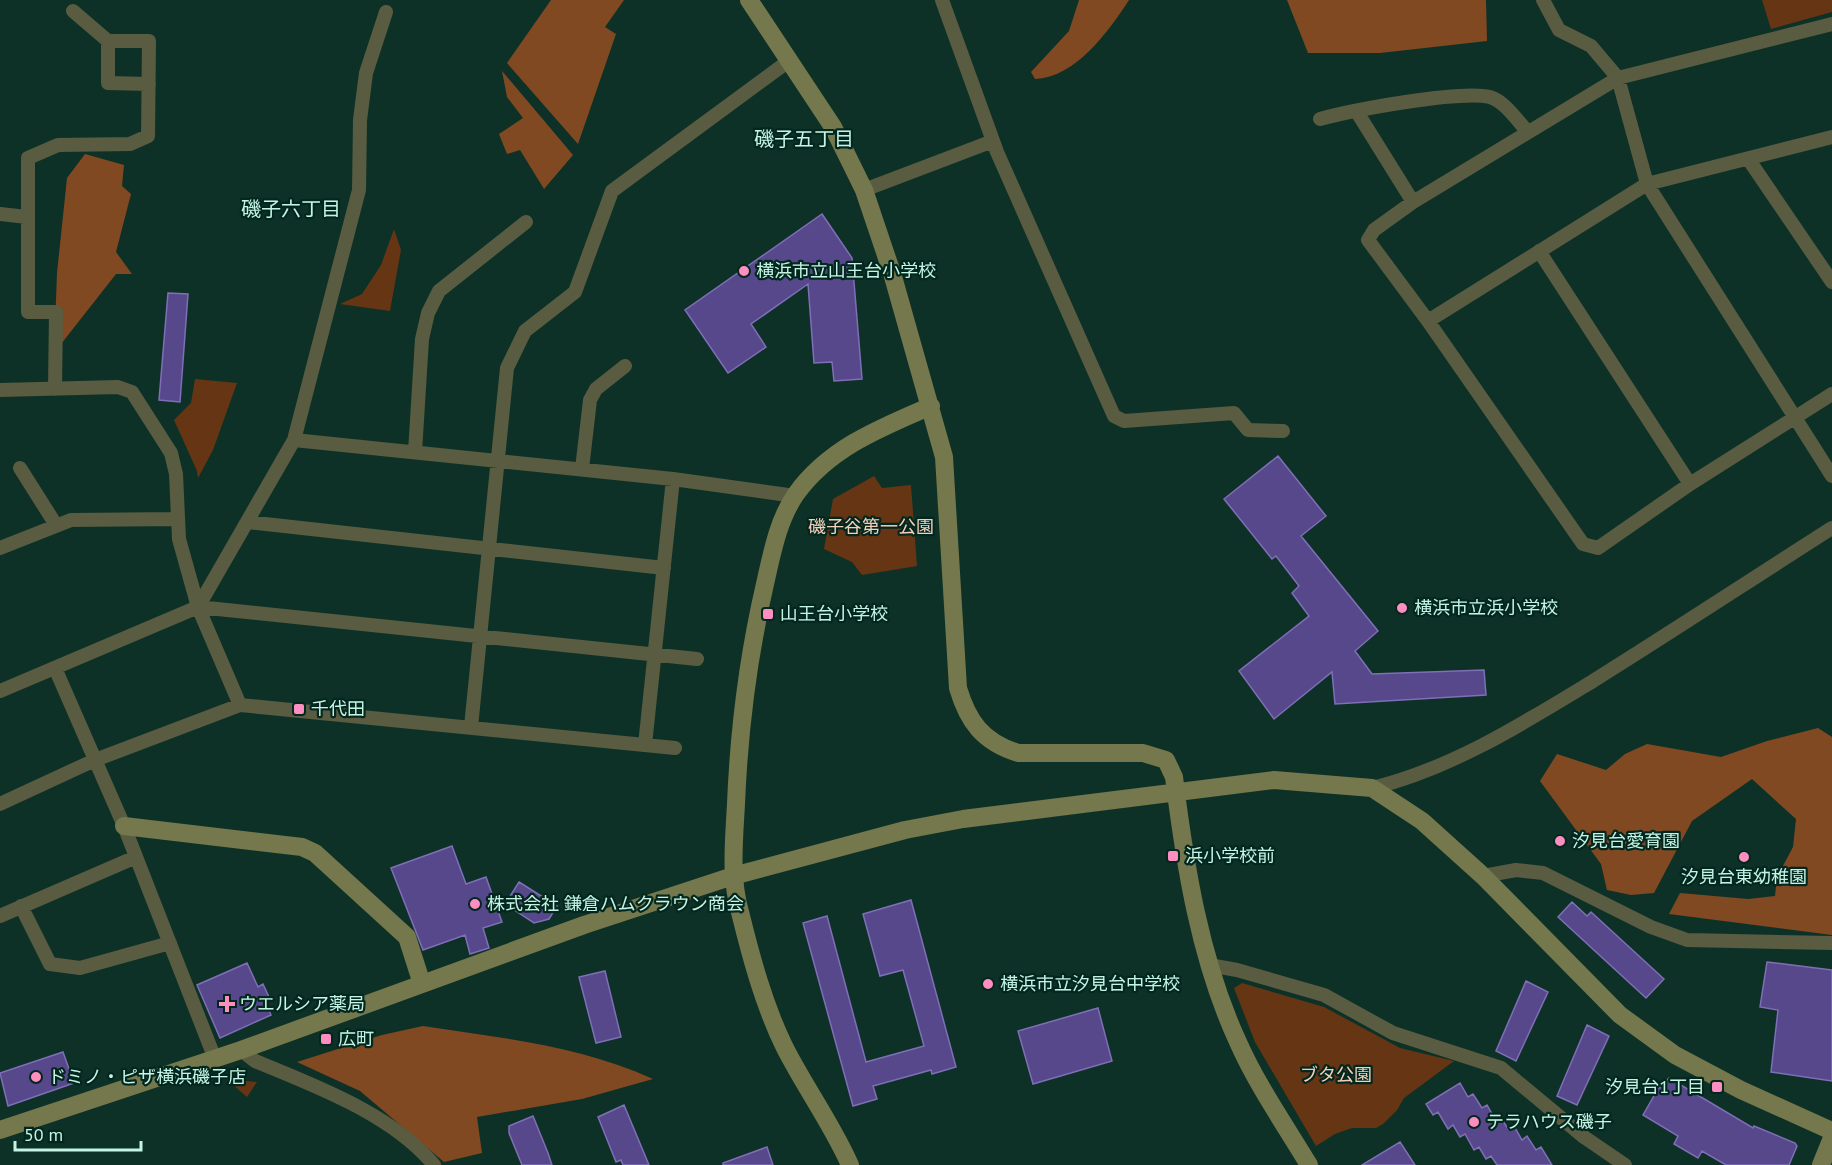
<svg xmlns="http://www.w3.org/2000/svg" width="1832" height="1165" viewBox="0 0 1832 1165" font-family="'PT Sans','Noto Sans JP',sans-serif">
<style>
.green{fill:#653514}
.forest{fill:#814922}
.building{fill:#57478b;stroke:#7e6fb7;stroke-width:1.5}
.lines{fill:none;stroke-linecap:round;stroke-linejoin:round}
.street{stroke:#595c41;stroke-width:14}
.secondary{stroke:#74784c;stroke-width:18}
.poi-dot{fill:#fd8ec0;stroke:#03271e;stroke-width:2}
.labels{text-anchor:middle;stroke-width:4.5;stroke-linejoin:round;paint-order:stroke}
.poi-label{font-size:18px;fill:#c4f5e4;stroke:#03271e;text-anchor:start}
.park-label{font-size:18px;fill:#f4d0bb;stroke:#03271e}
.neighbourhood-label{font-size:20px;fill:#c4f5e4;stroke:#03271e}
</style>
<rect width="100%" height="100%" fill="#0e3127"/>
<path class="green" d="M1762,0H1832V12L1771,29Z
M394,229L401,250L390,311L340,304L362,294L381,265Z
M195,379L237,383L213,450L198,478L197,471L174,420L191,403Z
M874,476L882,488L911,485L917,566L862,575L852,562L824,549L833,499Z
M1242,983L1324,1007L1400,1048L1454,1061L1404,1098L1397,1110L1383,1124L1376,1128H1352L1335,1134L1316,1146L1255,1042L1234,988Z
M226,1079L257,1082L247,1097Z"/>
<path class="forest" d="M551,0H624L605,27L616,34L578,144L507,63Z
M1079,0H1129C1109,31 1075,78 1035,79L1031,72L1069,31Z
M1287,0H1486L1487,41L1380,53H1308Z
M502,71L573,155L544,189L520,150L507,154L499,134L523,118L507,97Z
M85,154L124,165L122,186L131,194L116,252L132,274H116L54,353L57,273L67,178Z
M1818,728L1832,737V935L1669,914L1680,893L1748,899L1775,896L1777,877L1793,847L1796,819L1752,779L1692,821L1654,893L1631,895L1607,890L1601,864L1540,781L1557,754L1606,770L1625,754L1647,744L1721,757L1767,741Z
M423,1026C502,1038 581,1046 653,1079L582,1099L477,1117L482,1153L444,1162L360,1091L297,1062L382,1035Z"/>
<path class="building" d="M822,214L852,258L862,379L834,381L832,362L814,363L808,284L751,324L766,347L728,373L685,310Z
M168,293L188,294L180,402L159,400Z
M1278,456L1326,516L1301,536L1378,631L1355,651L1372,674L1484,670L1486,695L1335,704L1332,672L1274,719L1239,671L1309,616L1292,593L1299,586L1276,556L1272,559L1224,499Z
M452,846L466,884L486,877L502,922L483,928L489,948L470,954L465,935L423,950L391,868Z
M519,882L557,906L549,919L534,923L505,904Z
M911,900L956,1067L932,1074L931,1070L873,1086L877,1099L853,1106L803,923L827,916L866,1062L924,1046L903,970L880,976L863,914Z
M1572,902L1587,916L1591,912L1664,979L1646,998L1558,917Z
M1767,962L1832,970V1081L1771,1072L1778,1010L1760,1007Z
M247,963L258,987L263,984L269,997L264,999L271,1015L220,1038L197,985Z
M605,971L621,1037L596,1043L579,977Z
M1526,981L1548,992L1516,1061L1496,1051Z
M1098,1008L1112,1061L1033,1084L1018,1031Z
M1587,1025L1609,1036L1577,1105L1557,1096Z
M63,1052L74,1083L8,1106L0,1073Z
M1669,1078L1753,1128L1754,1126L1795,1143L1797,1146L1789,1165H1726L1702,1151L1698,1158L1674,1144L1678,1136L1643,1115L1658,1089Z
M1460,1083L1468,1097L1473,1094L1482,1108L1487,1105L1495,1119L1500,1116L1508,1129L1514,1126L1522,1140L1527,1136L1536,1150L1541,1147L1552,1165H1497L1491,1156L1486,1159L1479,1147L1474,1150L1465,1134L1460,1137L1453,1125L1448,1129L1438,1112L1433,1115L1426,1104Z
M624,1105L649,1165H623L621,1160L616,1162L598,1117Z
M533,1116L548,1153L552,1165H522L509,1133V1126Z
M1400,1142L1415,1165H1362Z
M767,1147L773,1165H723V1163Z"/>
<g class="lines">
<path class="street" d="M942,0L997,152L1114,416L1124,421L1234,413L1248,430L1283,431
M1543,0L1559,30L1591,46L1618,78L1647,184L1832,476
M1832,24L1618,78L1413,202L1374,230L1368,240L1428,321L1583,544L1598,548L1690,484L1832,394
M108,41V83L149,84
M1357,112L1413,202
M1320,119C1353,110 1459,90 1490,97C1504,101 1517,120 1527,131
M1749,160L1832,282
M864,190L993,141
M0,214L27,217
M1539,251L1690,484
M1428,321L1647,184L1832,137
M55,389L56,312H28V158L58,145L130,144L148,136L149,41H108L73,11
M0,390L118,387L132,392L171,453L176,474L179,539L198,607L240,705L675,748
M294,440L673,479L795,496
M415,452L422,339L428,313L439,291L526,222
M20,468L56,525
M582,469L590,400L596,389L625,366
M247,522L664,568
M0,548L71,520L177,519
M198,607L697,659
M55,668L124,826L215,1059
M0,691L198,607L294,440L359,190L360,120L366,73L386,12
M471,727L507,368L525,331L575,292L612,191L790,60
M645,745L673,479
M1372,788C1451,769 1524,723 1593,681C1673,631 1752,579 1832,528
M0,804L95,760L240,705
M1483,876L1516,870L1543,873L1651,927L1687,940L1832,943
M21,906L50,964L80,968L170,943
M0,916L136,857
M1209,965L1237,970L1324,995L1393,1033L1501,1068L1584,1137L1625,1165
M241,1050L255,1061C315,1086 392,1114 434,1165"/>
<path class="secondary" d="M749,0L833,127L864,190L892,273L944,457L958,688C968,722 983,742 1018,753H1143L1166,760L1174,777C1185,866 1200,960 1238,1042C1257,1085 1285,1125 1309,1165
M124,826L302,847L315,853L407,937L422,984
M0,1130L241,1050L584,925L733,876L905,830L963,819L1274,780L1372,788L1422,821L1483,876L1620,1015L1675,1055L1741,1090L1832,1131
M850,1165C832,1124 804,1086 784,1046C764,1005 751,957 740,912C730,877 734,841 736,804C739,729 748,657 765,584C772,553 778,520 796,494C829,448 880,428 931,406
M1821,1165L1832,1138"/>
</g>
<g class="poi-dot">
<circle cx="744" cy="271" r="6"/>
<circle cx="1402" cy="608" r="6"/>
<rect x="762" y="608" width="12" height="12" rx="3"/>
<rect x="293" y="703" width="12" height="12" rx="3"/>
<circle cx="1560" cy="841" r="6"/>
<rect x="1167" y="850" width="12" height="12" rx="3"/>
<circle cx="1744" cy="857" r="6"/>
<circle cx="475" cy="904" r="6"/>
<circle cx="988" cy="984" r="6"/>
<path d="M224 995h6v6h6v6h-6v6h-6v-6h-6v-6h6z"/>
<rect x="320" y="1033" width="12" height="12" rx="3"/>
<circle cx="36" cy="1077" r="6"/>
<rect x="1711" y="1081" width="12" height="12" rx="3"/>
<circle cx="1474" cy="1122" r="6"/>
</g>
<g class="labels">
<g class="poi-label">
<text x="756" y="277">横浜市立山王台小学校</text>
<text x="1414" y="614">横浜市立浜小学校</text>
<text x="780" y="620">山王台小学校</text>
<text x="311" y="715">千代田</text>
<text x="1572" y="847">汐見台愛育園</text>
<text x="1185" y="862">浜小学校前</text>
<text x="1744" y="883" text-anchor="middle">汐見台東幼稚園</text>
<text x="487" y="910">株式会社 鎌倉ハムクラウン商会</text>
<text x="1000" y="990">横浜市立汐見台中学校</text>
<text x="239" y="1010">ウエルシア薬局</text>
<text x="338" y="1045">広町</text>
<text x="48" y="1083">ドミノ・ピザ横浜磯子店</text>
<text x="1705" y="1093" text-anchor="end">汐見台1丁目</text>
<text x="1486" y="1128">テラハウス磯子</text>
</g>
<g class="park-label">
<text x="871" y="533">磯子谷第一公園</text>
<text x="1336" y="1081">ブタ公園</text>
</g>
<g class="neighbourhood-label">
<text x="804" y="146">磯子五丁目</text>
<text x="291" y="216">磯子六丁目</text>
</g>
</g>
<path d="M15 1141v9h126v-9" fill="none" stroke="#c4f5e4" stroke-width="3"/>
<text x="24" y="1141" font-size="18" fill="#c4f5e4" stroke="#03271e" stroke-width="4.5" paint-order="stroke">50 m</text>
</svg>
